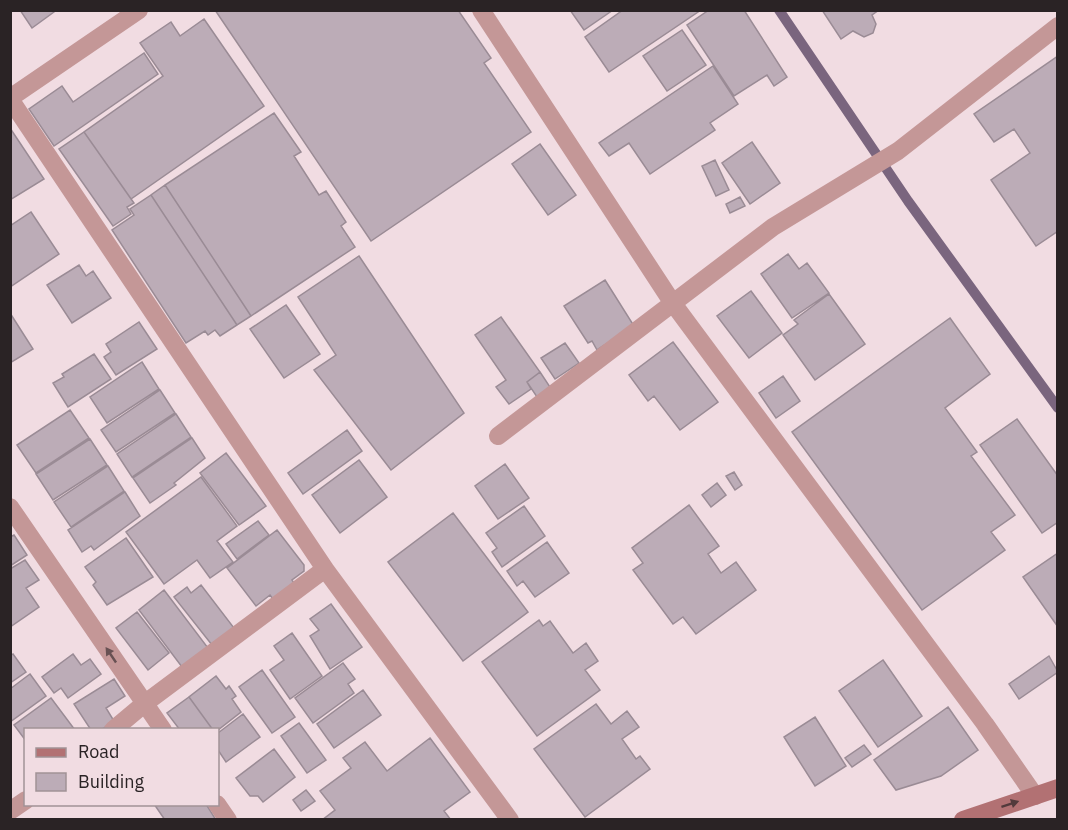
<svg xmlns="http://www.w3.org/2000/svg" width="1068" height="830" viewBox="0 0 1068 830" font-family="'IBM Plex Sans',sans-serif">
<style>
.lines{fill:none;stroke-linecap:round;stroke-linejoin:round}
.stream{stroke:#7a657e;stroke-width:10}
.building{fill:#bcacb7;stroke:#9a8b95;stroke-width:1.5}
.street{stroke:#c49797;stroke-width:18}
.secondary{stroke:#b27173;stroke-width:18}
.oneway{fill:#685153}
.oneway2{fill:#533a3c}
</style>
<rect width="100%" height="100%" fill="#f1dce2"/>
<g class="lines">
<path class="stream" d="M779,10L908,201L1058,408"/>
</g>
<path class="building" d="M20,10H52L54,12L32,28Z
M215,10H458L491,58L484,63L531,132L371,241Z
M570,10H613L584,30Z
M623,10H701L609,72L585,37Z
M709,10H744L787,77L774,86L767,75L734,96L687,25Z
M822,10H879L872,15L876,24L873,33L864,37L853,31L841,39Z
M204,19L264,106L131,199L84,132L163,76L140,43L171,22L180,36Z
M682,30L706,65L667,91L643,56Z
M144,53L158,74L54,146L29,109L62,86L73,102Z
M1058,56V231L1036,246L991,180L1030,153L1014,129L994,142L974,114Z
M713,66L738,104L710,123L715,130L650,174L629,143L609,156L599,143Z
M274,113L301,152L294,156L319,195L326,191L346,222L341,226L355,247L251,316L165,185Z
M10,128L44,179L10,200Z
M84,132L134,203L127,207L131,214L113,226L59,149Z
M752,142L780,183L750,204L722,163Z
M540,144L576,195L548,215L512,164Z
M715,160L729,190L716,196L702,166Z
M165,185L251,316L237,325L151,195Z
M151,195L237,325L220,336L215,330L208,335L205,331L186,343L112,230L134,215L130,209Z
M740,197L745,206L730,213L726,204Z
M31,212L59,254L10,287V226Z
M788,254L799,269L807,263L829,293L792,318L761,274Z
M359,256L464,413L391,470L314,370L336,355L298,297Z
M79,265L86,276L93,271L111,298L72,323L47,285Z
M605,280L634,326L597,350L592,341L588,343L564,306Z
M751,291L782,333L749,358L717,316Z
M829,294L865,344L815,380L783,335L798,324L794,320Z
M286,305L320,354L284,378L250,329Z
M10,313L33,349L10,363Z
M501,317L540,372L527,382L531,389L509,404L496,387L506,380L475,335Z
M950,318L990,374L945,408L977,452L971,456L1015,515L991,532L1005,550L922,610L792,432Z
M139,322L157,349L116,375L104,357L111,352L106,344Z
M673,342L718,402L680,430L654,396L648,401L629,375Z
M565,343L579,363L555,379L541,358Z
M94,354L111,379L68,407L53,383L64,377L62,374Z
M142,362L159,389L107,423L90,397Z
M540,372L550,387L537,397L527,382Z
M783,376L800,401L776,418L759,393Z
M160,390L175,413L116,452L101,430Z
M70,410L89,438L36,473L17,445Z
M176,414L191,437L132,477L117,454Z
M1017,419L1058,476V522L1042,533L980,445Z
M347,430L362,451L303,494L288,473Z
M192,438L205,458L174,483L176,485L150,503L133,478Z
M90,439L107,465L53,500L36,474Z
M226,453L266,506L239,525L200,473Z
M359,460L387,497L340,533L312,495Z
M505,464L529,498L498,519L475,486Z
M108,466L124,491L71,527L54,502Z
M734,472L742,485L735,490L726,476Z
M201,477L237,526L217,541L233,562L210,578L197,560L164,584L126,532Z
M717,483L726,495L711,507L702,495Z
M125,492L140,516L94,550L91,546L82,552L68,530Z
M689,505L719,546L708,554L721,573L736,562L756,590L696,634L683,617L673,624L633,570L643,563L632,548Z
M524,506L545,536L502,567L492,552L497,548L486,533Z
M453,513L528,612L463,661L388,562Z
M258,521L269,535L237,559L226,544Z
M277,530L304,565V571L292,580L294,583L273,599L270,595L256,606L227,568Z
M14,535L27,555L10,566V537Z
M126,538L153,577L107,605L93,585L96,582L85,567Z
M547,542L569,573L535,597L523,581L517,586L507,571Z
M1058,553V627L1023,577Z
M25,560L39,580L26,588L39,607L10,627V569Z
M201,585L234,628L212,645L174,597L187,587L191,593Z
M164,590L208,648L182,667L139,610Z
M331,604L362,647L330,669L310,636L319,630L310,619Z
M137,612L169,653L148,670L116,628Z
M539,620L543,626L550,621L573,653L586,643L598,661L585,670L600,690L537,736L482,662Z
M292,633L322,676L290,699L270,670L284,660L274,646Z
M13,654L26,672L10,683V656Z
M73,654L81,665L90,659L101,674L68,698L61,688L54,693L42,677Z
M1049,656L1058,672L1019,699L1009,684Z
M883,660L922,716L878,747L839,691Z
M343,663L355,679L348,684L354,693L313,723L295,698Z
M262,670L295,717L272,733L239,687Z
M30,674L46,696L10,722V689Z
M216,676L226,689L229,686L236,696L232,699L241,712L218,730H213L189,697Z
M114,679L125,696L106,708L114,721L101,730H91L74,704Z
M363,690L381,715L334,748L317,724Z
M189,697L213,730H180L167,713Z
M51,698L75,730H26V741L14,725Z
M596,704L611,724L627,711L639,727L622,739L636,759L640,756L650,769L585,817L534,749Z
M948,707L978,750L941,776L896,790L874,760Z
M243,714L260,737L226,762L218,750V733Z
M815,717L846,766L815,786L784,737Z
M299,723L326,760L307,773L281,736Z
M430,738L470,792L444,811L451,820H322L335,810L320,791L351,768L343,758L365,742L387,771Z
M864,745L871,754L852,767L845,758Z
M274,749L295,777L263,802L258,796H250L236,778Z
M306,790L315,801L301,811L293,800Z
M154,804H206L216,820H165Z"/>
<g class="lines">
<path class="street" d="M481,10L672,302L985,724L1035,796
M10,98L139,10
M10,99L325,569L510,820
M498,436L773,227L898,151L1058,26
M10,507L163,730
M113,730L144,704L325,569
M217,804L228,820
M10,811L26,800"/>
<path class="secondary" d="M963,820L1058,788"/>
</g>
<defs><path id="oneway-solid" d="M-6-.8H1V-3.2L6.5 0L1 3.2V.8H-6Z" transform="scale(1.5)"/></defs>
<use class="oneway" href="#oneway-solid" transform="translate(111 655) rotate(-124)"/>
<use class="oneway2" href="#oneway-solid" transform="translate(1010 804) rotate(-18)"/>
<rect width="1068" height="830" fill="none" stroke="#2a2325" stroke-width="24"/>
<rect x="24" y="728" width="195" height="78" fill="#f1dce2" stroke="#a19296" stroke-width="1.5"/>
<rect x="36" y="748" width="30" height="9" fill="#b27173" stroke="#a19296" stroke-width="1.5"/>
<text x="78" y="758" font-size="18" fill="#2a2325">Road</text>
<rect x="36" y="773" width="30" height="18" fill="#bcacb7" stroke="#a19296" stroke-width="1.5"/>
<text x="78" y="788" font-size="18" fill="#2a2325">Building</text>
</svg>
